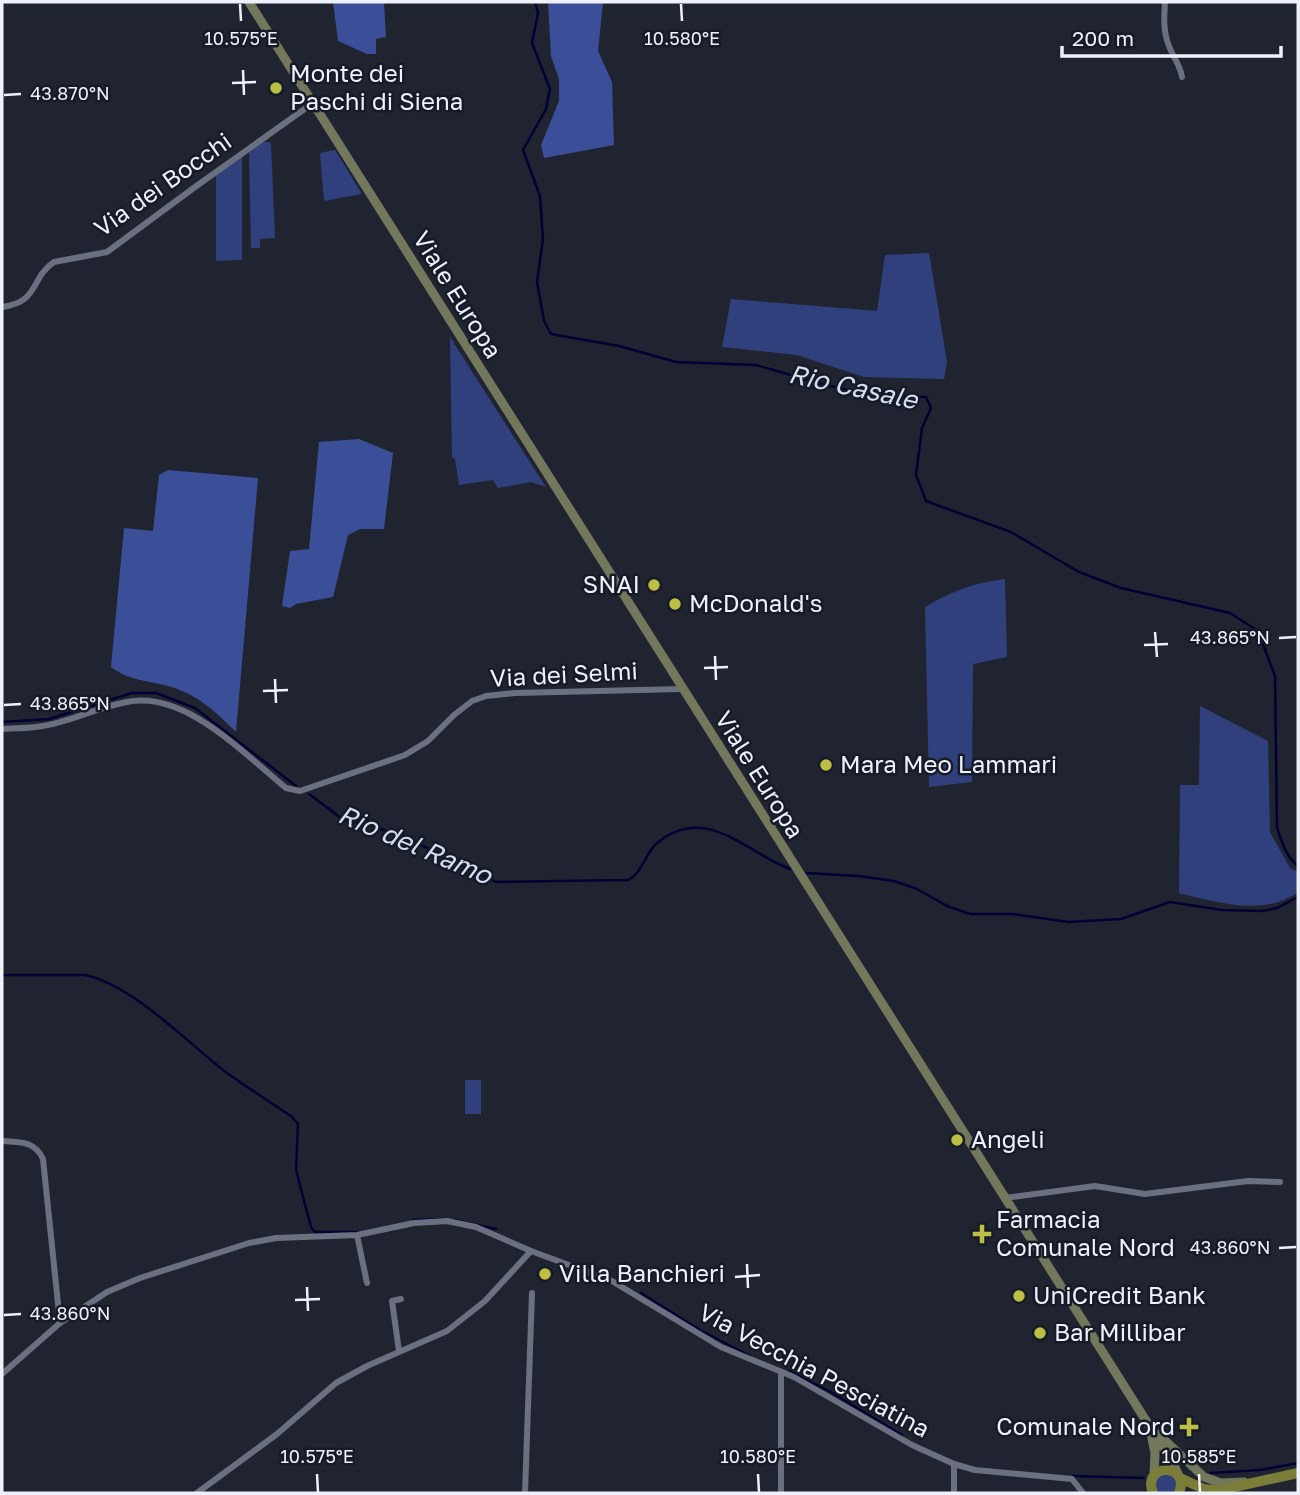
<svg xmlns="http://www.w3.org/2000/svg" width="1300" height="1495" viewBox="0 0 1300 1495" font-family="'Golos Text',sans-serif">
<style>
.green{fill:#30407d}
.forest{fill:#3b4e98}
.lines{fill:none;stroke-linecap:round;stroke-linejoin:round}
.stream{stroke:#030033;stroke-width:2.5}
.street{stroke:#6b7080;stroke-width:6}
.secondary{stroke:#73775c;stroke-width:9}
.primary{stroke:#7b7e39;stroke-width:10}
.ticks{fill:none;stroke:#eef1fa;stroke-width:2.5}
.poi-dot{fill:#bcbf44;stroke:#171b27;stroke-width:2.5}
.labels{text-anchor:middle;stroke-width:5;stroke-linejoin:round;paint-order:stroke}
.poi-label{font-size:24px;fill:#eef1fa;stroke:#171b27;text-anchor:start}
.street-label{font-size:24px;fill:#eef1fa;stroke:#171b27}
.water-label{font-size:26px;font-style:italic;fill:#d6def3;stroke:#171b27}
.ticks-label{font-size:18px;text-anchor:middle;fill:#eef1fa;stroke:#171b27;stroke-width:5;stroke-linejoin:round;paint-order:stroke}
</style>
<rect width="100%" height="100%" fill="#202431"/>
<path class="green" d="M263,142H269L271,144L275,238L260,239V248H251L249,152Z
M335,150L362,194L324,201L320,153Z
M242,157V260L216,261V175Z
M929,253L947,362L944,379L864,377L797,355L722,347L731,299L877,311L885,255Z
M450,338V337L546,487L531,482L498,488L493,480L459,485L455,459L452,457Z
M1005,579L1007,657L973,664L972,782L929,787L925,607C955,590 970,584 1005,579Z
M1200,706L1268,741L1270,832L1290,868L1298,872V892C1264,917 1216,902 1179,893L1180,785H1199Z
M465,1080H481V1114H465Z
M1155 1484a11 11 0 1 1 22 0a11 11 0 1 1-22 0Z"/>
<path class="forest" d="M333,2H384L386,37L376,39V54H367L338,41Z
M548,2H603L598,51L612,82L614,145L544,158L541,145L559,101V79L551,56Z
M359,439L393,453L384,529H360L348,535L333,597L296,604L290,608L282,606L290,551L309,549L319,442Z
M168,470L258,478L236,732C215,711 197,694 168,686C145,680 130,681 111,667L124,528L153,531L159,475Z"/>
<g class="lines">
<path class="stream" d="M535,2L538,13L532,43L550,89L546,109L523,150L540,196L543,239L537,282L544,321L551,334L619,346L676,362L756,365L829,386L876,395L926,397L931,408L922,428L916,475L926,501L1011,532L1079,572L1121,588L1230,613L1258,631L1275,676L1277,828C1282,842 1286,857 1298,866
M2,722L49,719L132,693H156L195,708L296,786
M309,794L341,818L371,825L425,847L496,882L628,880C642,874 645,853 657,843C706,803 745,852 790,869
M806,873L858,876L894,881L917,889L947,906L970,914H1012L1068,922L1121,919L1170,902L1222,910L1262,911L1277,908L1298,897
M2,975H85C132,985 185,1040 223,1070C245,1086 268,1101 291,1116L298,1124L296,1170L311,1227L315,1232H358
M413,1220L444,1219
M455,1220L496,1229
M641,1293L700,1330L750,1356
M789,1371L829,1391L902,1435
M1210,1473L1260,1470L1298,1463
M1073,1476L1144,1478"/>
<path class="street" d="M1165,2C1164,18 1163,31 1169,46C1173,57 1180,65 1182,77
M2,307C40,302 30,278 54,262L107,252L195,187L313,103
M2,729C21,728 41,728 60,722C82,716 104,706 127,702C185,690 244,754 286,788L300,791L405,755L428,741L454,715L472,701L486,696L515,693L682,689
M2,1141C20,1142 35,1141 43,1159L60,1323
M1004,1198L1095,1186L1145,1194L1248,1181L1280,1182
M357,1235L367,1283
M399,1351L392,1301L401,1299
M2,1374L60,1323L107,1292L140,1278L249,1243L276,1238L357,1235L414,1223L447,1221L476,1227L531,1251L612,1281L721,1347L794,1377L912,1445L954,1464L975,1470L1072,1479L1083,1493
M954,1464V1493
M197,1493L277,1434L336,1383L367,1366L447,1331L485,1301L531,1251
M525,1493L532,1293
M781,1493V1373"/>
<path class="secondary" d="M249,2L1174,1465L1179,1476
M1151,1434L1155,1453L1154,1475
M1158,1434L1204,1477L1221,1483L1244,1482"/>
<path class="primary" d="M1180,1478L1204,1489L1214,1490
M1153,1493C1141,1463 1191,1462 1179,1493
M1207,1493L1298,1473"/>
</g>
<path class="ticks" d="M240,4L241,21M681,4L682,21M243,70L244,95M232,83L256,82M4,95L21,94M1155,632L1157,657M1279,638L1296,637M1144,645L1168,644M715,656L716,680M704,668L728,667M275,679L276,703M263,691L288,690M4,705L21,704M1279,1248L1296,1247M747,1264L748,1288M735,1277L760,1275M307,1287L308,1311M295,1300L320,1299M4,1315L21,1314M317,1474L318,1492M758,1474L759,1492M1199,1474L1200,1492"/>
<g class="poi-dot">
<circle cx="276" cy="88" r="7"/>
<circle cx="654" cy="585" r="7"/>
<circle cx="675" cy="604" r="7"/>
<circle cx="826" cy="765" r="7"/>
<circle cx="957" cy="1140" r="7"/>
<path d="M978.5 1223.5h7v7h7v7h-7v7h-7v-7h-7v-7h7z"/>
<circle cx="545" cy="1274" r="7"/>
<circle cx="1019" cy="1296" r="7"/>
<circle cx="1040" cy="1333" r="7"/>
<path d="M1185.5 1416.5h7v7h7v7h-7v7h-7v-7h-7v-7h7z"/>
</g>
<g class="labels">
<g class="poi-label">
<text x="290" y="82">Monte dei<tspan x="290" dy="28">Paschi di Siena</tspan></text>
<text x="640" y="593" text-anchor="end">SNAI</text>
<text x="689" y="612">McDonald's</text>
<text x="840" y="773">Mara Meo Lammari</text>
<text x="971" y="1148">Angeli</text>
<text x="996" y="1228">Farmacia<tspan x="996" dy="28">Comunale Nord</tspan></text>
<text x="559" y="1282">Villa Banchieri</text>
<text x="1033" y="1304">UniCredit Bank</text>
<text x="1054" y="1341">Bar Millibar</text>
<text x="1175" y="1435" text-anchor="end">Comunale Nord</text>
</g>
<g class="street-label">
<text transform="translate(163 185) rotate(-35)" y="8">Via dei Bocchi</text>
<text transform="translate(457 295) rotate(58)" y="8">Viale Europa</text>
<text transform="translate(564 675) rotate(-3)" y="8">Via dei Selmi</text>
<text transform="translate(759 775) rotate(58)" y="8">Viale Europa</text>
<text transform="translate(814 1371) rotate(28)" y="8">Via Vecchia Pesciatina</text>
</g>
<g class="water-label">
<text transform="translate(853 387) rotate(12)" y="9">Rio Casale</text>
<text transform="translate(415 845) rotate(23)" y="9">Rio del Ramo</text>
</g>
</g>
<g class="ticks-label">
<text x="241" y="45">10.575°E</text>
<text x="682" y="45">10.580°E</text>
<text x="70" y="100">43.870°N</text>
<text x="1230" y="644">43.865°N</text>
<text x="70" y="710">43.865°N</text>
<text x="1230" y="1254">43.860°N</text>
<text x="70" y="1320">43.860°N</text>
<text x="317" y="1463">10.575°E</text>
<text x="758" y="1463">10.580°E</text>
<text x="1199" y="1463">10.585°E</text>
</g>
<rect width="1300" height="1495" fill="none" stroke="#eef1fa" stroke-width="7"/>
<path d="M1062 46v10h219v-10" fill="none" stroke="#eef1fa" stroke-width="3.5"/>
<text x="1072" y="46" font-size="21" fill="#eef1fa" stroke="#171b27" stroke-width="5" paint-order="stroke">200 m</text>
</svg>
